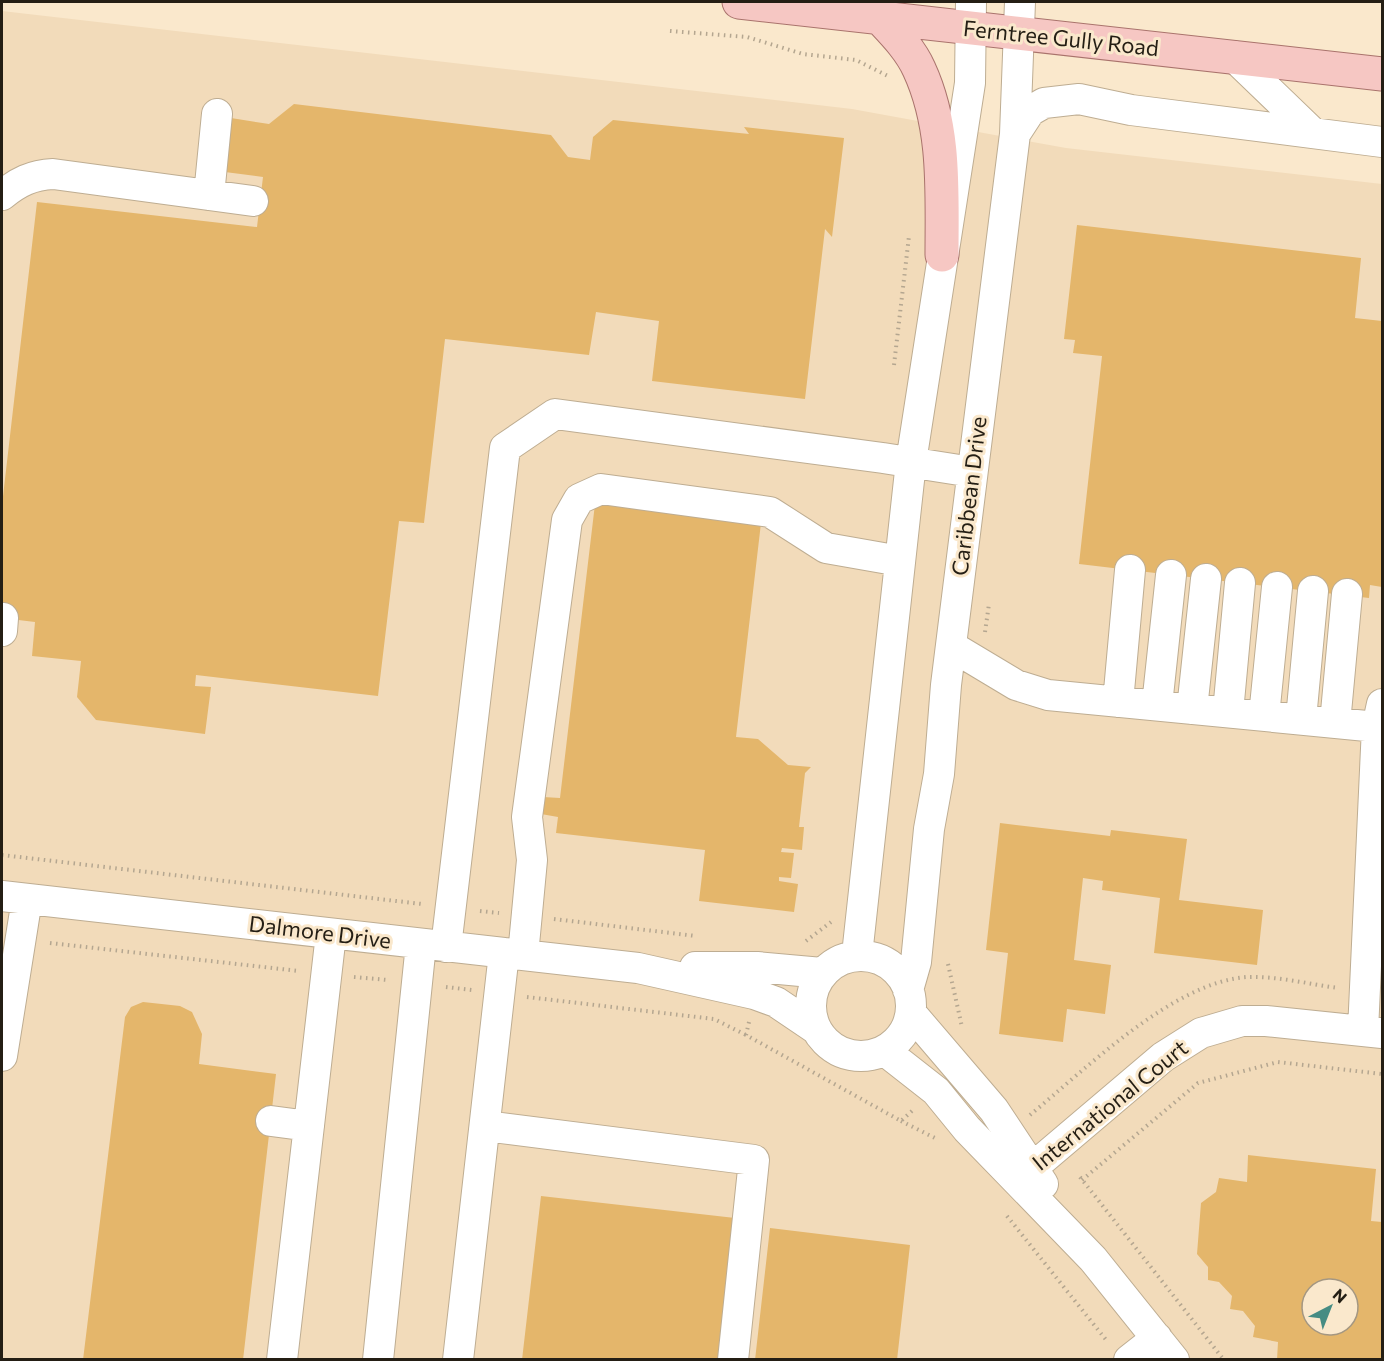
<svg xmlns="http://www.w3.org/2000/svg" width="1384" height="1361" viewBox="0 0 1384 1361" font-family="Commissioner,sans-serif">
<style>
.built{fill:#f2dbba;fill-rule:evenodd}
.building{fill:#e4b66b;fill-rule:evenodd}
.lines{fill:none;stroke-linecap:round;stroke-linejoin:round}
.minor-casing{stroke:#bead92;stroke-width:32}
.major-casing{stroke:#a9736c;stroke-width:35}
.path{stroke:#b4a690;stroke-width:4;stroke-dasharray:1.5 4.5;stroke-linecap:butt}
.minor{stroke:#fff;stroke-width:30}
.major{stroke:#f6c7c3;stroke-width:33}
.labels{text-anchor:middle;stroke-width:6;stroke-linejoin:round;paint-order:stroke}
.street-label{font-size:22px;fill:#241e14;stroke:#fae8cc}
</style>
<rect width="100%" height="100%" fill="#fae8cc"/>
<path class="built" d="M2,11L852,109L1066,148L1382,184V1359L2,1360ZM1312,1289H1348V1325H1312Z"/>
<path class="building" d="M294,104L551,135L568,157L590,160L593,137L613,120L749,134L744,127L844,138L832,237L825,229L805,399L652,381L659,321L596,312L589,355L445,339L424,523L399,521L378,696L196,675L195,686L211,687L205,734L96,720L77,697L81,661L32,656L35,622L2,618V505L37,202L257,227L263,177L225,172L231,118L269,124Z
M1077,225L1361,258L1355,318L1382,321V587L1370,585L1369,598L1079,564L1102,356L1073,353L1075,340L1064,339Z
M595,504L761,523L736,737L758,739L788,765L811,767L805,773L799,827H804L802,850L782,848L781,852L794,853L791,878L779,877V881L798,884L794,912L699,901L705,850L556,833L558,817L541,814L543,797L560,798Z
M1000,823L1110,836L1111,830L1187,839L1179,900L1263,910L1257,965L1154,953L1160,898L1102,890L1103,881L1083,878L1074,960L1111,965L1105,1014L1067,1009L1063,1042L999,1034L1008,953L986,950Z
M143,1002L180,1006L192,1012L202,1034L199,1064L276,1074L243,1360H83L125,1017L131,1007Z
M1248,1155L1376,1169L1371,1221L1382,1222V1360H1277L1278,1342L1253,1337L1255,1326L1243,1311L1230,1309L1232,1296L1219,1282L1208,1280V1267L1197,1254L1201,1203L1216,1192L1219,1178L1247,1182ZM1312,1289H1348V1325H1312Z
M541,1196L735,1218L720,1360H522Z
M770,1228L910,1245L897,1360H755Z"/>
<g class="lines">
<g class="minor-casing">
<path id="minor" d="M1233,56L1313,133
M1015,134L1030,111L1044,103L1079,99L1131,110L1382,142
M2,195C18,182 32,175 53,174L253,201
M209,195L217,114
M2,631L3,618
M951,646L1016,685L1048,695L1377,727
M1118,702L1130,570
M1157,705L1171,575
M1192,709L1206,579
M1228,712L1240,583
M1264,716L1277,587
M1301,719L1313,591
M1335,723L1347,594
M2,896L638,968L754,994L776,1002L816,1029
M446,947L505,448L555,414L883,458L972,472
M523,955L532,860L527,817L567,520L579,499L601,489L770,512L826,548L900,561
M857,955L911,462L970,83L971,2
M811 1006a50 50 0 1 1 100 0a50 50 0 1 1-100 0Z
M695,967H757L822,973
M908,990L916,962L929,829L939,774L946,685L1015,134L1020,2
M911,1013L994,1110L1043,1184
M1363,1031L1377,727L1382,704
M885,1051L936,1091L967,1129L1093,1259L1174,1360
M2,1056L27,899
M271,1121L309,1126
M485,1126L754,1160L733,1360
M1018,1180L1163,1057L1201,1033L1242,1021H1266L1382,1033
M282,1360L331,934
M378,1360L421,944
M458,1360L504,953
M1129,1360L1157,1338"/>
</g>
<g class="major-casing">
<path id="major" d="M739,2L1382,74
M880,18C894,33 910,49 919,69C946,127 942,192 942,255"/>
</g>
<path class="path" d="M670,31L747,37L803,54L856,60L888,76
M894,365L909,236
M985,632L989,604
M2,855L422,904
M480,911L499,913
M554,919L696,936
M806,941L831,922
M50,943L299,971
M948,964L962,1027
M354,977L388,980
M446,987L472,990
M527,997L714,1019L746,1035
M749,1022L746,1035L901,1121L914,1109
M1030,1115C1086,1069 1173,982 1247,977C1277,976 1309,984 1338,988
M901,1121L935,1138
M1080,1177L1224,1360
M1082,1180L1198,1083L1278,1062L1382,1074
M1007,1216L1107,1341"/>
<use href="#minor" class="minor"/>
<use href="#major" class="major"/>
</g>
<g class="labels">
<g class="street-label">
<text transform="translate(1061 38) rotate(6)" y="8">Ferntree Gully Road</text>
<text transform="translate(969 496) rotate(-83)" y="8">Caribbean Drive</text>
<text transform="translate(320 932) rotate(7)" y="8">Dalmore Drive</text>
<text transform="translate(1110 1105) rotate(-39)" y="8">International Court</text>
</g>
</g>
<rect width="1384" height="1361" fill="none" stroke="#241e14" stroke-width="6"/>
<g transform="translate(1330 1307) rotate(42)"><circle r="28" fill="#fae8cc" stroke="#a49782" stroke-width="1.5"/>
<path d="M0-4.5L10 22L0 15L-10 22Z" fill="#468c83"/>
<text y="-9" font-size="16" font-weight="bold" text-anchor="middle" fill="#241e14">N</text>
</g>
</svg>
